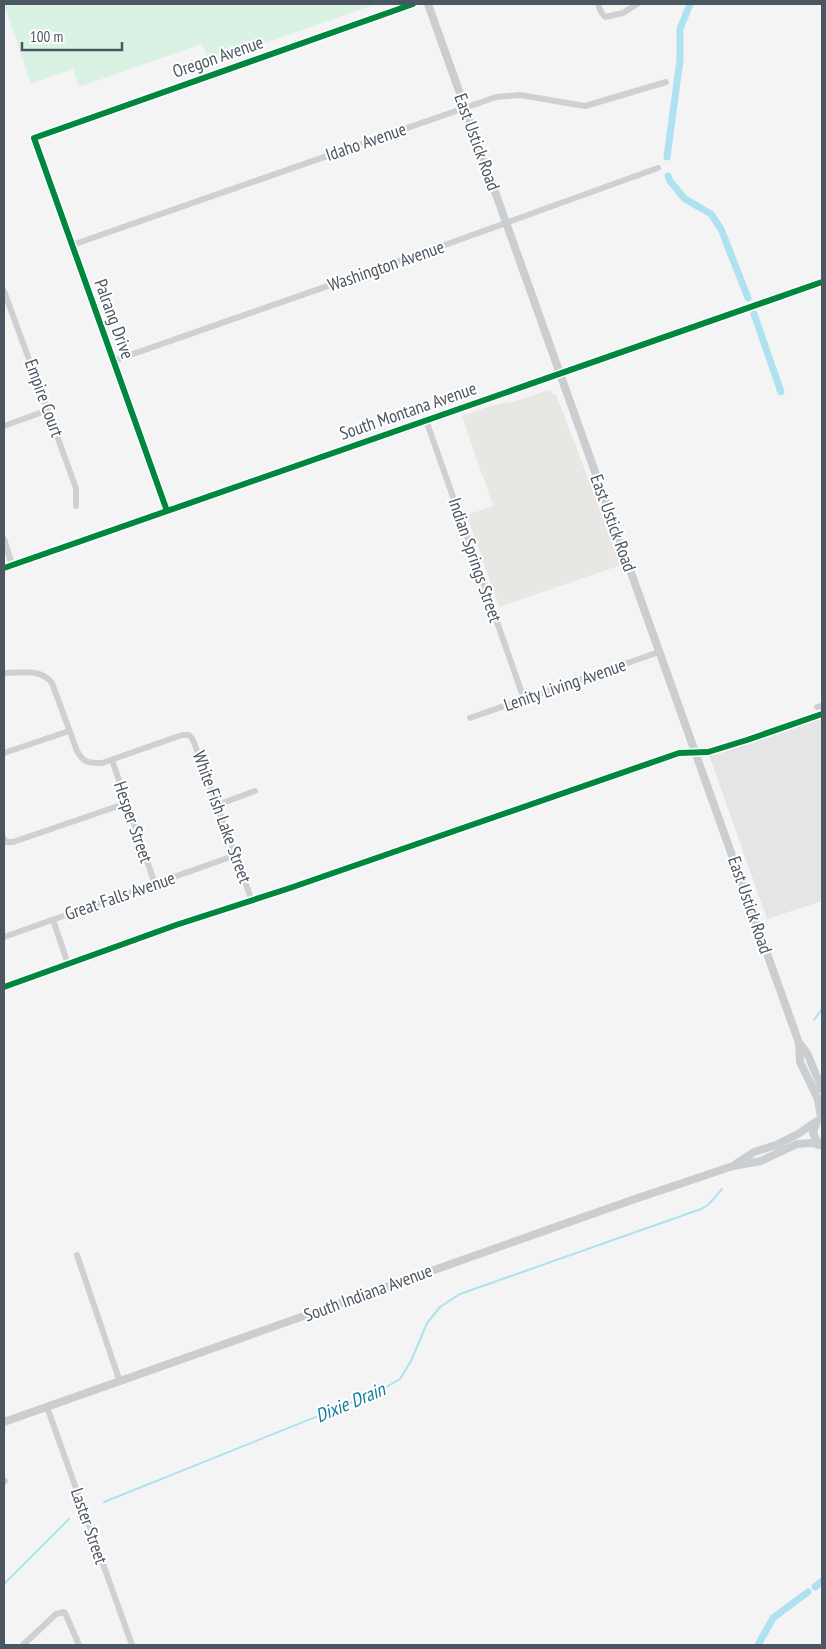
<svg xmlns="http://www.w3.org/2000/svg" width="826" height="1649" viewBox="0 0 826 1649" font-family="'PT Sans Narrow',sans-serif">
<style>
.commercial{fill:#e8e7e3}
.education{fill:#e6e5e6}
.green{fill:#d9f2e3}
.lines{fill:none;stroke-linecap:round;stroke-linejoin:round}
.stream{stroke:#aee2f0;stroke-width:2}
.canal{stroke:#aee2f0;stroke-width:7}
.minor{stroke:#ced0d2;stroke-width:6}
.major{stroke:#caced1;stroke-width:8}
.cycleway-casing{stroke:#fff;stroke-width:9}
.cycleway{stroke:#00873e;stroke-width:6}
.labels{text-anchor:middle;stroke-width:4;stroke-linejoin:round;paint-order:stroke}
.street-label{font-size:18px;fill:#4a5661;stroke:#fff}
.water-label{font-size:19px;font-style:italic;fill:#0c7c9b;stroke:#fff}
</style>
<rect width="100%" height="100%" fill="#f4f4f4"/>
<path class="commercial" d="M549,390H551L553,394H556L621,565L499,607L467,515L493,506L462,416L490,406L519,400Z"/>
<path class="education" d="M822,714V901L767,919L708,752L747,740Z"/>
<path class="green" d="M4,4H376L209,63L202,44L79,87L73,69L31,84Z"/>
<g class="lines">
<path class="stream" d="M814,1020L822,1009
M104,1502L378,1392L400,1379L411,1361L427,1323L440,1307L460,1294L701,1209L709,1204L722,1189
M4,1584L69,1519"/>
<path class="canal" d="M667,157L680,60V29L690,4
M668,176L670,181L685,199L711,214L721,229L748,298
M754,314L781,392
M815,1587L822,1581
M758,1645L773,1618L808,1592"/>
<path class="minor" d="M598,4L601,12L605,17L623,13L637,4
M72,245L496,97L520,95L585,106L666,82
M4,291L76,488V506
M113,361L442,246L658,168
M426,420L524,699
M4,426L48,410
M167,511L34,138L413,4
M4,539L12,565
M4,568L822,282
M4,673C22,673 40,668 52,683L77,751C84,763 88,763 102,763L182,735H189L193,740L252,901
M817,707L822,706
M470,718L659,652
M4,753L69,731
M112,760L155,884
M217,805L255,791
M4,839L6,842H13L127,803
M53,920L68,964
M4,937L236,855
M77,1255L120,1382
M47,1407L132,1645
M4,1482L5,1481
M23,1645L56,1614L64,1612L66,1615L79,1645"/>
<path class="major" d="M428,4L799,1043L800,1062L818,1099L821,1117
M799,1043L807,1053L822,1089
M817,1121L813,1133L819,1145
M737,1163L754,1152L776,1145L798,1134L817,1121
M4,1422L632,1200L733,1166L761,1161L797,1144L812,1143L820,1145"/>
<g class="cycleway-casing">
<path id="cycleway" d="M167,511L34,138L413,4
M4,568L822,282
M4,987L176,925L290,888L679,753L708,752L747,740L822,714"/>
</g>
<use href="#cycleway" class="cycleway"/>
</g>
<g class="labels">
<g class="street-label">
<text transform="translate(218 57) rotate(-19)" y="6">Oregon Avenue</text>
<text transform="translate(366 142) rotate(-19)" y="6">Idaho Avenue</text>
<text transform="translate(477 142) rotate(70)" y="6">East Ustick Road</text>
<text transform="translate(386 266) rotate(-19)" y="6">Washington Avenue</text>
<text transform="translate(114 319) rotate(70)" y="6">Palrang Drive</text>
<text transform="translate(44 398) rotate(70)" y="6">Empire Court</text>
<text transform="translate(408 411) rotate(-19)" y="6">South Montana Avenue</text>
<text transform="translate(613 523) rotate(70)" y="6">East Ustick Road</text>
<text transform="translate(475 560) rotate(71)" y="6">Indian Springs Street</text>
<text transform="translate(565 685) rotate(-19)" y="6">Lenity Living Avenue</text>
<text transform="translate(222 817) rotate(70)" y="6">White Fish Lake Street</text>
<text transform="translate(133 822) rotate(71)" y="6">Hesper Street</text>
<text transform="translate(120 896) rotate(-19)" y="6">Great Falls Avenue</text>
<text transform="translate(750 905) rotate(71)" y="6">East Ustick Road</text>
<text transform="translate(368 1293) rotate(-20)" y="6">South Indiana Avenue</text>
<text transform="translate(89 1526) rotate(71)" y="6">Laster Street</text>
</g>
<g class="water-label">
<text transform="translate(350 1402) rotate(-23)" y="7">Dixie Drain</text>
</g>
</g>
<rect width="826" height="1649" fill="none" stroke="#4a5661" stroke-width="10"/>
<path d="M22 42v8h100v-8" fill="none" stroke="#4a5661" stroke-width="2.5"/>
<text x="30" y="42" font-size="15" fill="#4a5661" stroke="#ffffff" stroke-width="4" paint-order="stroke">100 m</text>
</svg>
